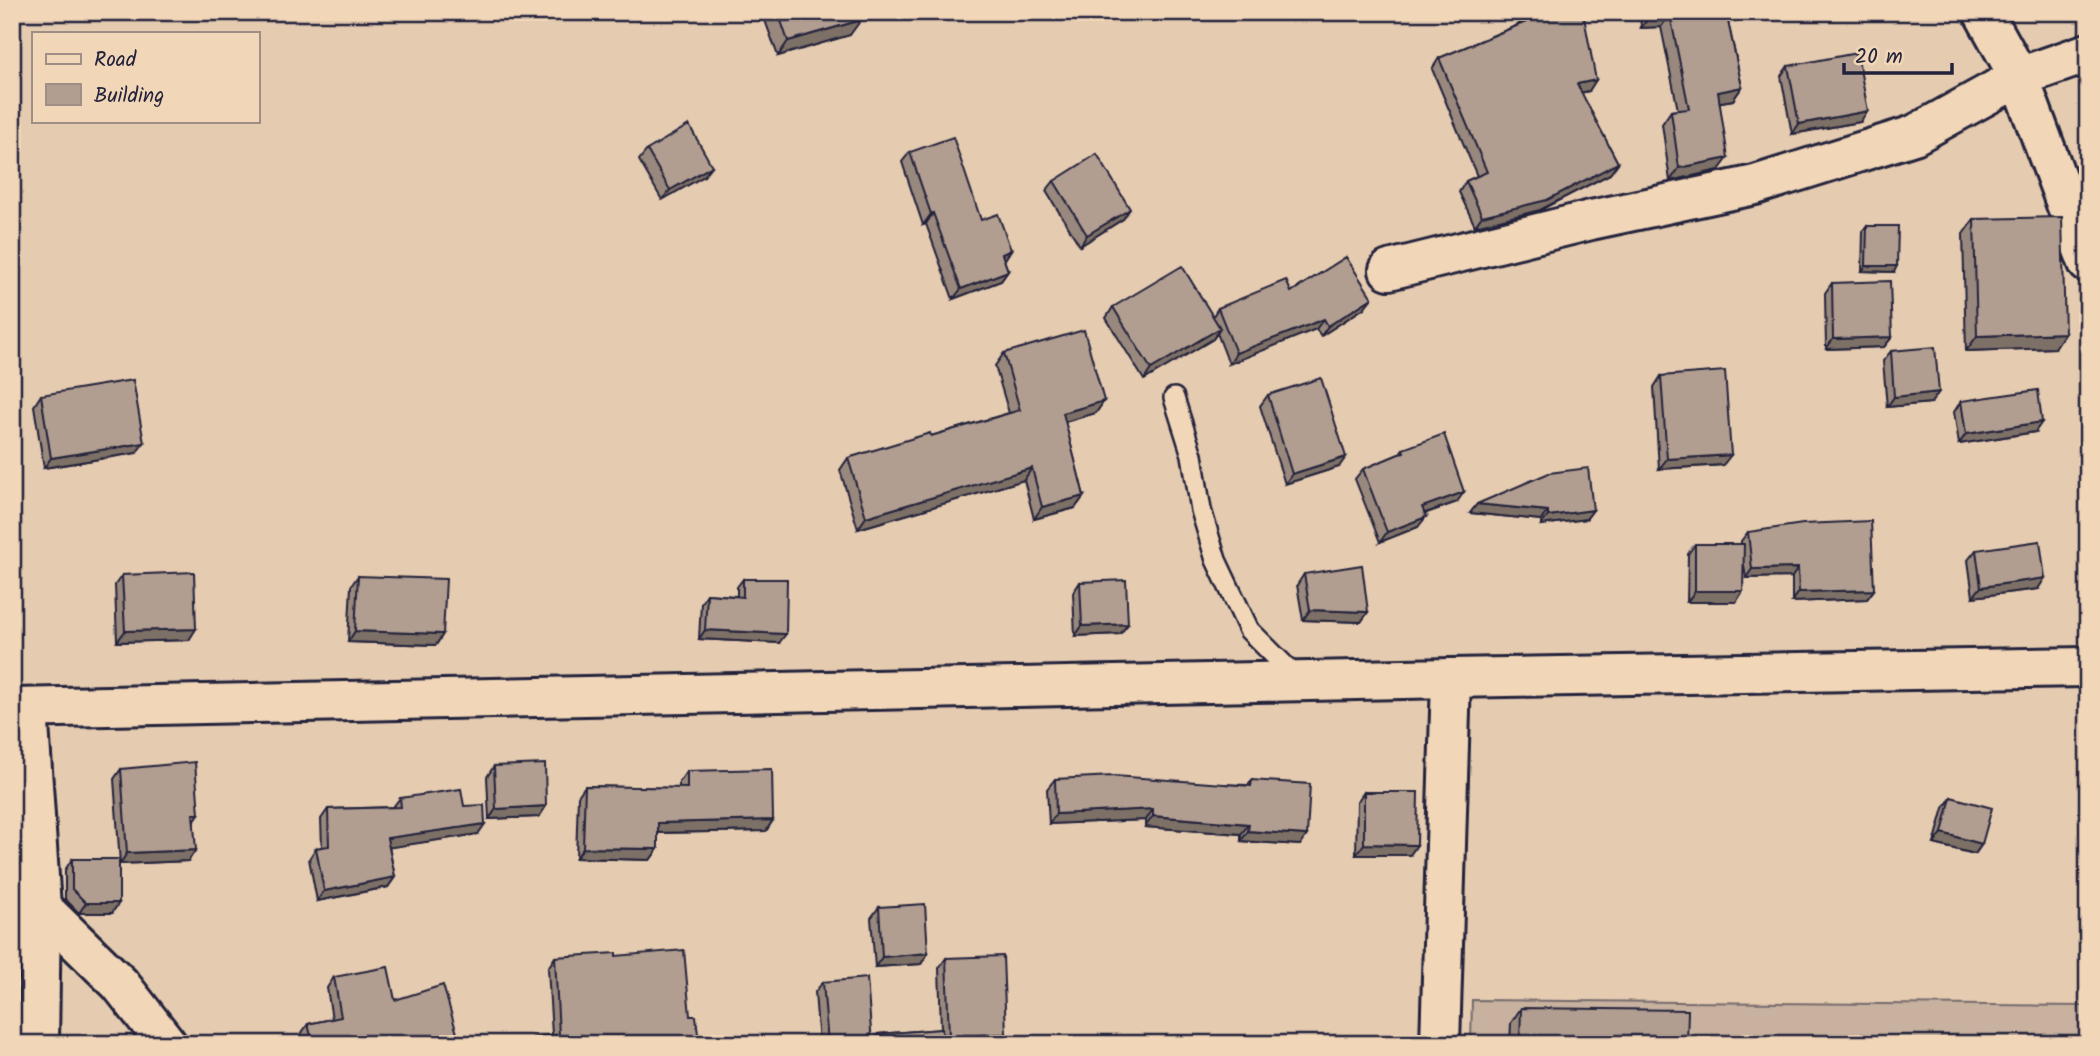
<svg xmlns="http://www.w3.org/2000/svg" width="2100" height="1056" viewBox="0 0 2100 1056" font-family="Kalam,sans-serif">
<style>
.pitch{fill:#c8b29f;stroke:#756a6d;stroke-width:2}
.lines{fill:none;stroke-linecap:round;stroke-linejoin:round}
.service-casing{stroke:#22223b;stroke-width:24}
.minor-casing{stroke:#22223b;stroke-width:44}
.tertiary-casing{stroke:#22223b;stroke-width:44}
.service{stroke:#f1d6b8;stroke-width:19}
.minor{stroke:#f1d6b8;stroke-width:38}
.tertiary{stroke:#f1d6b8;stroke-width:38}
.wall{fill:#99887d;stroke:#22223b;stroke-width:2}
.shaded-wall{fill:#7d6f66;stroke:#22223b;stroke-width:2}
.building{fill:#b29e91;stroke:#22223b;stroke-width:2}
</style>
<rect width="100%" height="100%" fill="#e5cbb0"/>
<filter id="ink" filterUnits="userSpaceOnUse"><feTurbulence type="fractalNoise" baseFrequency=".0143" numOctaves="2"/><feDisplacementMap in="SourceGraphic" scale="14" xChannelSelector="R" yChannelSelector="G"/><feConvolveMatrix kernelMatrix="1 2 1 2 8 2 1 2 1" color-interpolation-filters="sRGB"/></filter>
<g filter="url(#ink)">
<path class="pitch" d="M1472,1000L2088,1006V1044H1471Z"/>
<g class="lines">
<g class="service-casing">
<path id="service" d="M1174,398L1192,455L1201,510L1216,560L1249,630L1300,681"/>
</g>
<g class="minor-casing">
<path id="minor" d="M1983,12L2019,77L2088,263
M1389,270L1591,220L1755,185L1914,135L2019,77L2088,53
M28,709L41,907L39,1044
M41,907L120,984L167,1044
M1440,1044L1451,678"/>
</g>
<g class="tertiary-casing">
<path id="tertiary" d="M12,708L1451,678L2088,667"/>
</g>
<use href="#service" class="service"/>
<use href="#minor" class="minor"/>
<use href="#tertiary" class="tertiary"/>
</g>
<path class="wall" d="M762,12H859L850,35L778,56Z
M1640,12H1726L1742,87L1733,100L1720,102L1719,170L1670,181L1662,124L1671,111L1678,110L1661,27L1641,28Z
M1525,15L1589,91L1581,93L1618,163L1610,174L1540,210L1475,226L1459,192L1466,181L1477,176L1432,69L1439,58L1518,25Z
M1788,66L1860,122L1792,134L1781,76Z
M647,150L712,166L704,176L662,200L639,160Z
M910,152L981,220L1004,260L1008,271L1001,281L953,299L926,224L923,225L902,162Z
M1054,181L1123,219L1080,246L1046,191Z
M1974,219L2055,348L1966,351L1963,234Z
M1867,226L1894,272L1862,271L1863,231Z
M1832,283L1892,337L1884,347L1826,349L1825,293Z
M1291,292L1364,308L1321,336L1316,329L1229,364L1217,333L1213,339L1144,380L1106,318L1113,307L1213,316L1218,308Z
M1891,351L1931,403L1887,407L1883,361Z
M1004,353L1104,401L1096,413L1065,422L1084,496L1075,508L1034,519L1024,480L858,529L840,470L848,458L931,436L1009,413L995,366Z
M1661,376L1723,465L1659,469L1654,387Z
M41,395L136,453L44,468L34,406Z
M1268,395L1339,467L1285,484L1260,406Z
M1961,401L2035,432L1959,444L1954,412Z
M1403,449L1457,502L1424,514L1418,527L1380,542L1355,479L1363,469L1399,454Z
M1593,510L1586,519L1541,525V520L1470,513Z
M1748,532L1874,590L1867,599L1792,602V577L1746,578L1743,560V591L1736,602H1687L1688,554L1695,544H1741V541Z
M1976,550L2038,589L1973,597L1968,560Z
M1304,574L1368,612L1361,622L1303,620L1297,585Z
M122,575L189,640L117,642L115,585Z
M358,576L443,634L436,645L348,642L351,586Z
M743,579L779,643L699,639L701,603L707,594L737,596V587Z
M1080,582L1128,624L1120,634L1075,636L1073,593Z
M494,766L546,806L539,817L489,819L487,777Z
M121,769L194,822L188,861L120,864L114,779Z
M687,771L773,820L766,831L658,833V849L650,860L576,858L578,796L585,786L679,788V782Z
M1055,779L1248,785L1252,780L1307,835L1300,845L1241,841V834L1145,827L1146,820L1049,824L1047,789Z
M1364,792L1410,855H1356L1357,802Z
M1951,797L1982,844L1975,854L1934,844L1944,808Z
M400,798L464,806L478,834L389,847L395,877L388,887L317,901L309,859L316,848L322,847L321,819L328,809L393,807Z
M72,859L112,913H79L65,899V870Z
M879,907L928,953L921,964L875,967L871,918Z
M616,956L690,1016L699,1044H528L532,1038L552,1035L548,968L555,957Z
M946,958L998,1044H819L815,992L823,982L872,1043L878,1034L941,1029L939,968Z
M334,977L395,1000L460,1044H303L301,1034L308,1024L332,1019L327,988Z
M1521,1008L1687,1044H1510L1511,1023Z"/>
<path class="shaded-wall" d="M1670,14L1661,27L1641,28L1650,16Z
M861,20L850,35L778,56L788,41Z
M1596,80L1589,91L1569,95L1577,84Z
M1742,87L1733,100L1710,104L1718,92Z
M1868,111L1860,122L1792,134L1799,124Z
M1728,158L1719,170L1670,181L1679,168Z
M1618,163L1610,174L1540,210L1475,226L1482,216Z
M712,166L704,176L662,200L670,190Z
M1130,209L1123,219L1080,246L1087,235Z
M933,213L926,224L923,225L931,214Z
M1011,250L1004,261L1002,254Z
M1866,266H1897L1894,272L1862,271Z
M1008,271L1001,281L953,299L961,289Z
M1372,298L1364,308L1321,336L1328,326Z
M1324,319L1316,329L1229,364L1236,353Z
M1220,328L1213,339L1144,380L1151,369Z
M2065,333L2055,348L1966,351L1977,336Z
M1892,337L1884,347L1826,349L1833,339Z
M1939,392L1931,403L1887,407L1894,397Z
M1104,401L1096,413L1054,425L1063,413Z
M2042,422L2035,432L1959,444L1966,434Z
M144,443L136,453L44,468L51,458Z
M1731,455L1723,465L1659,469L1667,459Z
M1346,457L1339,467L1285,484L1292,474Z
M1032,468L1024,480L858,529L866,517Z
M1464,492L1457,502L1414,517L1422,507Z
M1084,496L1075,508L1034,519L1042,507Z
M1477,504L1548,511L1541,520L1470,513Z
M1593,510L1586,519L1541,525L1548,516Z
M1426,517L1418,527L1380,542L1387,532Z
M1798,568L1792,577L1746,578L1752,569Z
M2045,578L2038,589L1973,597L1981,587Z
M1874,590L1867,599L1792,602L1799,592Z
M1695,591H1743L1736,602H1687Z
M1310,610L1368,612L1361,622L1303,620Z
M1128,624L1120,634L1075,636L1082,626Z
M196,629L189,640L117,642L125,631Z
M705,630L786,634L779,643L699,639Z
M355,631L443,634L436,645L348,642Z
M546,806L539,817L489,819L496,809Z
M1153,809L1146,820L1049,824L1056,814Z
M193,814H199L192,824Z
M1153,816L1249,824L1241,834L1145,827Z
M773,820L766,831L651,833L658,823Z
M485,824L478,834L380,849L387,838Z
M1248,831L1307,835L1300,845L1241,841Z
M1942,833L1982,844L1975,854L1934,844Z
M1364,844L1417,845L1410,855H1356Z
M583,848L658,849L650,860L576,858Z
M196,850L188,861L120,864L127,853Z
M395,877L388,887L317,901L324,891Z
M86,903H119L112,913H79Z
M928,953L921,964L875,967L882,957Z
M1006,1034L998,1044H943L949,1036Z"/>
<path class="building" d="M778,12H859L861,20L788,41Z
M1539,12H1583L1596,80L1577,84L1618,163L1547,200L1482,216L1466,181L1487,172L1439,58L1526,22L1525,15Z
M1649,12H1726L1742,87L1718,92L1728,158L1679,168L1671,111L1689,109L1670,14L1650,16Z
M1857,53L1868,111L1799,124L1788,66Z
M689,125L712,166L670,190L647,150Z
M953,137L981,220L998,214L1011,250L1002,254L1008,271L961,289L933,213L931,214L910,152Z
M1097,154L1130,209L1087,235L1054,181Z
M2062,217L2065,333L1977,336L1974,219Z
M1867,226H1898L1897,266H1866Z
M1346,257L1372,298L1328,326L1324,319L1236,353L1218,308L1286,280L1291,292Z
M1182,266L1220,328L1151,369L1113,307Z
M1890,281L1892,337L1833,339L1832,283Z
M1084,330L1104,401L1063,413L1084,496L1042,507L1032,468L866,517L848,458L930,433L931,436L1020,410L1004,353Z
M1935,347L1939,392L1894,397L1891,351Z
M1725,371L1731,455L1667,459L1661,376Z
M1321,378L1346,457L1292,474L1268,395Z
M133,380L144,443L51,458L41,395Z
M2038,390L2042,422L1966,434L1961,401Z
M1444,434L1464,492L1422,507L1426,517L1387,532L1363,469L1404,452L1403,449Z
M1588,468L1593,510L1548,516V511L1477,504L1549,473Z
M1871,521L1874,590L1799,592L1798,568L1752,569L1748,532L1803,524Z
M2040,541L2045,578L1981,587L1976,550Z
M1695,544H1744L1743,591H1695Z
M1362,565L1368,612L1310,610L1304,574Z
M194,572L196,629L125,631L122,575Z
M358,576L446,579L443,634L355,631Z
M743,579H787L786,634L705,630L707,594L743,597Z
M1126,580L1128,624L1082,626L1080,582Z
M195,762L199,814H193L196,850L127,853L121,769Z
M545,764L546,806L496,809L494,766Z
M772,769L773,820L658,823V849L583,848L585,786L687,788V771Z
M1114,776L1251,786L1252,780L1310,784L1307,835L1248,831L1249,824L1153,816V809L1056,814L1055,779Z
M461,789L464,806L484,805L485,824L387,838L395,877L324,891L316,848L329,846L328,809L401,807L400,798Z
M1364,792H1418L1417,845L1364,844Z
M1951,797L1992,808L1982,844L1942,833Z
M72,859H119V903H86L72,889Z
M925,904L928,953L882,957L879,907Z
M684,950L690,1016H696L699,1044H533L532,1038L559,1035L555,957L616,953V956Z
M1003,956L1006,1034L949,1036L946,958Z
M388,967L395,1000L443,985L460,1044H313L308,1024L341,1017L334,977Z
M867,978L872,1044H828L823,982Z
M1521,1008L1688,1010L1687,1044H1520Z
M942,1029L943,1044H879L878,1034Z"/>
</g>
<rect width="2100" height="1056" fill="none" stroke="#f1d6b8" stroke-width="42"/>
<rect x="21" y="21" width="2058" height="1014" fill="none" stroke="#22223b" stroke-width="2.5" filter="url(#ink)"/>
<rect x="32" y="32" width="228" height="91" fill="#f1d6b8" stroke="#9e8e86" stroke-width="2"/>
<rect x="46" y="54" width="35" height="10" fill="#f1d6b8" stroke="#9e8e86" stroke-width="2"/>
<text x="94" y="66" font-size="21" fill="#22223b">Road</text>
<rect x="46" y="84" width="35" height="21" fill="#b29e91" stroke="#9e8e86" stroke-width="2"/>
<text x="94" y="102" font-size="21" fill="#22223b">Building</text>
<path d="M1844 63v10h108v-10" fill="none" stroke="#22223b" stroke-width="3.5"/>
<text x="1855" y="63" font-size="21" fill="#22223b" stroke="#f1d6b8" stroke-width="5" paint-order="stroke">20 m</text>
</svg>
